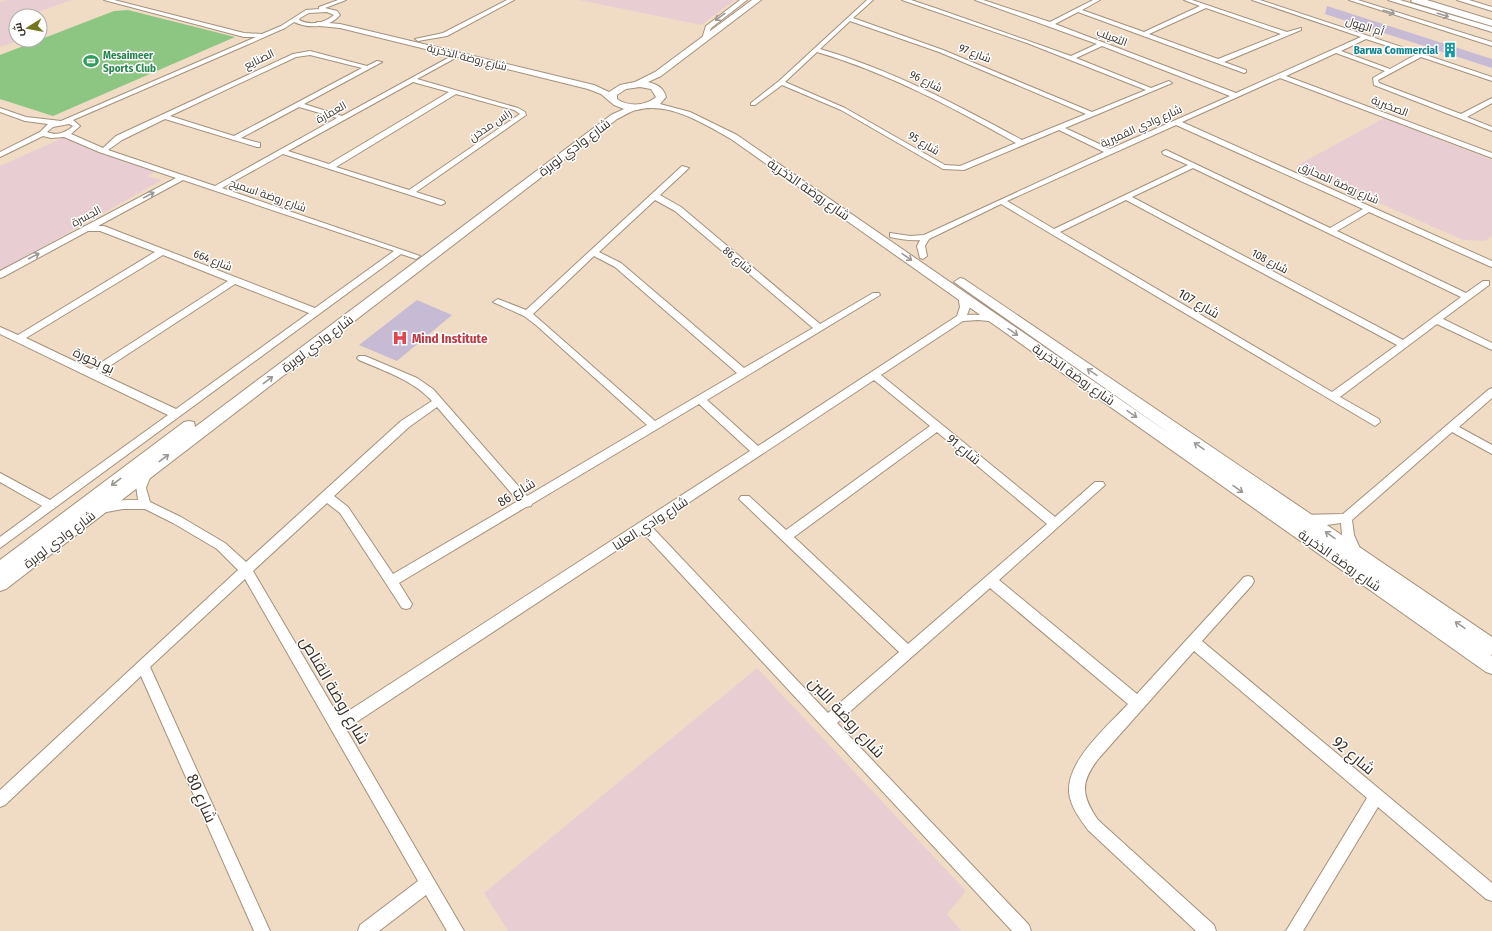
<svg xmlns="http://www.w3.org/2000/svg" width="1492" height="931" viewBox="0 0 1492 931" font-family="'Fira Sans Condensed',Cairo,sans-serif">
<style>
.education{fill:#e8ced3}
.green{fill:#8dc682}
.building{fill:#c7bad4}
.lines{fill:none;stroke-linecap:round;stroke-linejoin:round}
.street-casing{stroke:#a3917b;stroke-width:2}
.secondary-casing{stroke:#a3917b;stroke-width:2}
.highway-casing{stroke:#a3917b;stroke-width:2}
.street{fill:#fff;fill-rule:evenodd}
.secondary{fill:#fff;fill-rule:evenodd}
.highway{fill:#fff;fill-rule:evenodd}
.oneway{stroke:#9c9894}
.labels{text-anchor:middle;stroke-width:3;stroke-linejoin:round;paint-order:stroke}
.far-street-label{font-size:11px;fill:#383128;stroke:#fff}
.far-culture-label{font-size:11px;font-weight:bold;fill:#0d838f;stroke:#fff;text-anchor:end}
.far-leisure-label{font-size:11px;font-weight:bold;fill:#27864d;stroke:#fff;text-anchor:start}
.street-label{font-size:13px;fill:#383128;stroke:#fff}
.health-label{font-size:13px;font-weight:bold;fill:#be3a42;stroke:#fff;text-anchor:start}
.near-street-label{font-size:16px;fill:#383128;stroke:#fff}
</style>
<rect width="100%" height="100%" fill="#f0dcc5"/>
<path class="education" d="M6,0H72L27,16H16V20L6,24L16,27V40H20L0,47V2Z
M579,0H735L701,25Z
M1384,118L1492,160V236L1485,241L1463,240L1296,166Z
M65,137L158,170L147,176L162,180L0,271V166Z
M757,668L966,891L947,914L961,931H508L484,893Z"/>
<path class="green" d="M128,10L235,37L53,116L0,99V55L114,11Z"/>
<path class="building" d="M1327,6L1492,59V68L1325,14Z
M417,300L452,315L397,361L359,345Z"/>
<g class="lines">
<g class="street-casing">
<path id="street" d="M104,0H114L244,33L262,34L281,26L306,10L319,9V7L338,0H346L325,8L337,11L340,15C329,28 309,29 294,22L285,28L249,44L73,120L80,126L71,134L103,148L116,136L293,54L310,51L367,66L377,61L382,62L304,104L342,116L457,53L459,54V56L417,79L518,108L525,112L526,115L416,192L444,201L445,203L441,205L283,154L222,188L420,256L416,259L401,254L0,548V537L42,506L0,482V473L50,500L168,415L0,334V327L18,335L155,252L100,231H88L3,277L0,278V271L176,178L99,152L64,137L51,138L43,136L0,157V152L40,132L48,124L25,121L0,112V108L26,117L61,121L256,37H244ZM327,12L334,15C325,23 310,26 299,20L300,18L309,13ZM310,55L362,68L234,136L170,116L296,57ZM413,82L449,92L329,164L288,151ZM456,94L514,110L520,114L409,190L336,167ZM299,107L337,118L215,186L108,150L122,140L165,119L257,147H260V143L241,138ZM69,124L73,126C66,133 56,136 47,132L53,127ZM183,180L394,251L315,308L104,226H98ZM163,255L228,281L91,369L26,338ZM235,284L309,313L176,409L99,373Z
M507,0H514L447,36L418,41L415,39L443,33Z
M740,0H747L711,28L706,41L701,42L706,26Z
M867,0H873L853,18L943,50L1092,112L1146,90L1027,43L902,0H911L938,9L1071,56L1097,44L975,0H983L1050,22L1093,0H1100L1082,10L1144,32L1200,6L1184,0H1192L1287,32L1301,28V30L1224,62L1246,70V72L1244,73L1078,12L1055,24L1236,93L1361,37L1252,0H1260L1492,77V81L1421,57L1378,80L1379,83L1461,114L1492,98V103L1467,117L1492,127V131L1374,85L1373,78L1385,71L1336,53L1286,76L1492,153V158L1280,78L1182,122L1492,261V267L1489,266L1369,212L1337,231L1466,293L1483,281H1489V285L1443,319L1492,343V350L1437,324L1340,397L1379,419L1380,422L1375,426L1001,204L929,239L925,246L927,256L923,259L920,258L917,246L920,240C910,241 900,239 890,237V233L910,236L924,235L1104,152L1059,130L964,170L943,169L841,110L782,85L755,105H751V103L779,81ZM1206,8L1281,34L1218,59L1149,34ZM850,21L939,52L1086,114L1022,140C957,105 892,70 820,49ZM1366,39L1415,55L1390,69L1341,51ZM1102,46L1230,96L1110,149L1065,128L1172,83L1169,81L1151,88L1076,58ZM817,52C888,73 952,107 1016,143L960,166L945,165L845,108L785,82ZM1176,125L1363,209L1330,228L1166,150L1162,152L1163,154L1188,165L1054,229L1007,201ZM1193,168L1461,297L1403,340L1132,197ZM1126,200L1397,345L1332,392L1060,232Z
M1349,0H1358L1492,42V46Z
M682,166L689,168L660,195L681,207L820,324L873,293H879L880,295L707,400L758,446L957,316L960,307L958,295L959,293H965L970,307L967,315C978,314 988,315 999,318V322L978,320L963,321L881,375L1055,517L1095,482H1103L1105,485L999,580L1137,694L1244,577L1248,576L1252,577L1254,581L1252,585L1202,641L1492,883V901L1486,899L1378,807L1303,931H1286L1367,798L1194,651L1099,758C1080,782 1081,795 1098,820L1214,925L1216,931H1196L1088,830C1080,819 1070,806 1069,792C1067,760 1108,726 1128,704L990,588L837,723L1029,925L1031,931H1012L643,533L346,729L464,931H447L426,895L379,931H358L360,925L418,881L245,579L150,667L270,931H254L141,676L5,805L0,807V790L238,570L217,549L173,523L145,509H123L101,513L97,511L95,508L97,505C110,500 124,500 138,500L136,485L142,469H150L152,472L146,488L150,502L181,517L225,543L246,562L401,421L432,401C413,380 384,371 359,360L357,358L359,356H365L417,378L433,389L527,496L647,425L536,325L524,316L493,302L498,299L526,310ZM655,200L675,211L813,328L744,368L621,263L599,252ZM594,256L615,267L737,373L655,421L533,314ZM874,380L930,426L786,530L749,496H741L739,499L899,652L828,713L652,527ZM699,404L750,451L339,717L253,571L327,503L340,513L402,608L406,609L410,608L412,604L399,583L526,507L531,506L532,504ZM437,407L518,501L393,574L348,507L334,496L409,427ZM937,432L1047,524L908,644L794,537Z
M1492,388V398L1459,427L1492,445V454L1452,432L1352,520L1354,535L1362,553L1360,557L1356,558L1352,557L1342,535L1341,523L1327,525L1301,521L1299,518L1301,515L1343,514L1488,390Z"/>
</g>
<g class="secondary-casing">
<path id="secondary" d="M752,0H761L661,76L648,82C658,85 663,87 666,97L660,104L690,112L737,135L1173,436L954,282L960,278L964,279L1492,637V655L1490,654L1492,656V674L1486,672L731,139C705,124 668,101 637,110C630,111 624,116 617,119L6,589L0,591V560L184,422L189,421L194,422L195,427L611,115L624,109L614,105L601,94L588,89L340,28L320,26H317V22L340,24L594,85L609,92L620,85L635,82L655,72ZM640,87L651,89L656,97C646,106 628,107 617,99V95L626,89Z
M1388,0H1400L1492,27V32Z
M1457,0H1469L1492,7V11Z"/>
</g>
<g class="highway-casing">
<path id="highway" d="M1411,0H1427L1492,20V26L1412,2Z"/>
</g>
<use href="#street" class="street"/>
<use href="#secondary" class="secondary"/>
<use href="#highway" class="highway"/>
</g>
<defs><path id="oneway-shaft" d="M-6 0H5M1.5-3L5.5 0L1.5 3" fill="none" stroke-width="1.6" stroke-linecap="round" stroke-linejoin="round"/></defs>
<g class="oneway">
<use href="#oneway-shaft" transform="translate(1389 12) rotate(17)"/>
<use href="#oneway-shaft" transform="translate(1443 15) rotate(17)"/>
<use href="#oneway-shaft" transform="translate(720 17) rotate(144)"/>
<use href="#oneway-shaft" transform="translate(149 195) rotate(-28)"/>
<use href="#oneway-shaft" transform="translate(34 256) rotate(-28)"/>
<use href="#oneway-shaft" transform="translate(907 257) rotate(35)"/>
<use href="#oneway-shaft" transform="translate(1013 332) rotate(35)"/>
<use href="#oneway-shaft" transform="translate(1092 372) rotate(-146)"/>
<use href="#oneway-shaft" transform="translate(268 380) rotate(-37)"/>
<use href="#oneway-shaft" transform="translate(1132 414) rotate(35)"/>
<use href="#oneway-shaft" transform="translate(1199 446) rotate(-146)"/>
<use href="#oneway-shaft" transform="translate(164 458) rotate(-37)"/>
<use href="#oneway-shaft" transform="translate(116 482) rotate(143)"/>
<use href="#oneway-shaft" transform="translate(1238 489) rotate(35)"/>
<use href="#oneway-shaft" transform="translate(1330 535) rotate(-145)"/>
<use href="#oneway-shaft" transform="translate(1460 625) rotate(-146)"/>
</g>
<defs>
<g id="building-bare" transform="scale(1.2)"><path d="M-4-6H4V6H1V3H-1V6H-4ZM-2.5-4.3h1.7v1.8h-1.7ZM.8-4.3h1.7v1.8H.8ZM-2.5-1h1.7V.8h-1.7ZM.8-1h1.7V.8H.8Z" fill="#0f9aa8" stroke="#fff" stroke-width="2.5" paint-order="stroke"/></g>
<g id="stadium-bare" transform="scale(1.2)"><path d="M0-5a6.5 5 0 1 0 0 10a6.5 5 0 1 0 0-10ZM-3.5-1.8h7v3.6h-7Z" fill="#2e9e5b" stroke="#fff" stroke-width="2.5" paint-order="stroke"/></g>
<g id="hospital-bare" transform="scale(1.2)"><path d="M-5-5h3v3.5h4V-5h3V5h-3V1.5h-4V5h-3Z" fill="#e0444e" stroke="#fff" stroke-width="2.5" paint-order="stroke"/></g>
</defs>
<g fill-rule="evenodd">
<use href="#building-bare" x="1450" y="50"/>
<use href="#stadium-bare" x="91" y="61"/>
<use href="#hospital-bare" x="400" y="338"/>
</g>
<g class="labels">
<g class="far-street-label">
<text transform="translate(1365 26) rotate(18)" y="4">أم الهول</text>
<text transform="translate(1112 37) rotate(21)" y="4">الثعيلب</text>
<text transform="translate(975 53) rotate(21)" y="4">شارع 97</text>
<text transform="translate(467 57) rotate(14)" y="4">شارع روضة الذخرية</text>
<text transform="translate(259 59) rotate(-26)" y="4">الصنايع</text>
<text transform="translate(926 81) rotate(26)" y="4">شارع 96</text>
<text transform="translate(1390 106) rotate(21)" y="4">الصخبرية</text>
<text transform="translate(331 112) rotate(-29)" y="4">العمارة</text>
<text transform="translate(490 125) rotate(-34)" y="4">راس مدخن</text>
<text transform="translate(1141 126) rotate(-24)" y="4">شارع وادي القميرية</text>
<text transform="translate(924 143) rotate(31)" y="4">شارع 95</text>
<text transform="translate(1339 183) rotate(24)" y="4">شارع روضة المحارق</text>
<text transform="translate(268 195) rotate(19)" y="4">شارع روضة اسميح</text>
<text transform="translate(86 216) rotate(-28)" y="4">الجسرة</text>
<text transform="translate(213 260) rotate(21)" y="4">شارع 664</text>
<text transform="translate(738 260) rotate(40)" y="4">شارع 86</text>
<text transform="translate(1270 261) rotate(28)" y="4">شارع 108</text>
</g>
<g class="far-culture-label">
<text x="1438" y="54">Barwa Commercial</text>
</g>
<g class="far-leisure-label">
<text x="103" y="59">Mesaimeer<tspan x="103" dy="13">Sports Club</tspan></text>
</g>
<g class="street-label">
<text transform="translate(574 147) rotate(-37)" y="5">شارع وادي لوبرة</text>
<text transform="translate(809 189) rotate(35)" y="5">شارع روضة الذخرية</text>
<text transform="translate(1199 303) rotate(30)" y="5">شارع 107</text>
<text transform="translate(317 343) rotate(-37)" y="5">شارع وادي لوبرة</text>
<text transform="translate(94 360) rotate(25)" y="5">بو بخورة</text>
<text transform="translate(1074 374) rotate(35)" y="5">شارع روضة الذخرية</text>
<text transform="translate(964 449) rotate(40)" y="5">شارع 91</text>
<text transform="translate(516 492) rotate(-31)" y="5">شارع 86</text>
<text transform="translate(650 523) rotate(-33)" y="5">شارع وادي العلبا</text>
<text transform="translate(59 539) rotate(-37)" y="5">شارع وادي لوبرة</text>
<text transform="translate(1340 560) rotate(35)" y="5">شارع روضة الذخرية</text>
</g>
<g class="health-label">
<text x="412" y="343">Mind Institute</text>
</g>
<g class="near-street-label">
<text transform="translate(335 690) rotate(60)" y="6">شارع روضة القناص</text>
<text transform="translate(847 717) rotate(47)" y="6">شارع روضة اللبن</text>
<text transform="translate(1354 755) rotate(40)" y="6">شارع 92</text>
<text transform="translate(202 798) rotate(66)" y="6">شارع 80</text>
</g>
</g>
<g transform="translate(28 28) rotate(259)"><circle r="19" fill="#ffffff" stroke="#afada9"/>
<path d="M0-3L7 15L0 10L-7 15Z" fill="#73771e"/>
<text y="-6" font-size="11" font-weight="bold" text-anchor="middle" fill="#383128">ش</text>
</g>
</svg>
